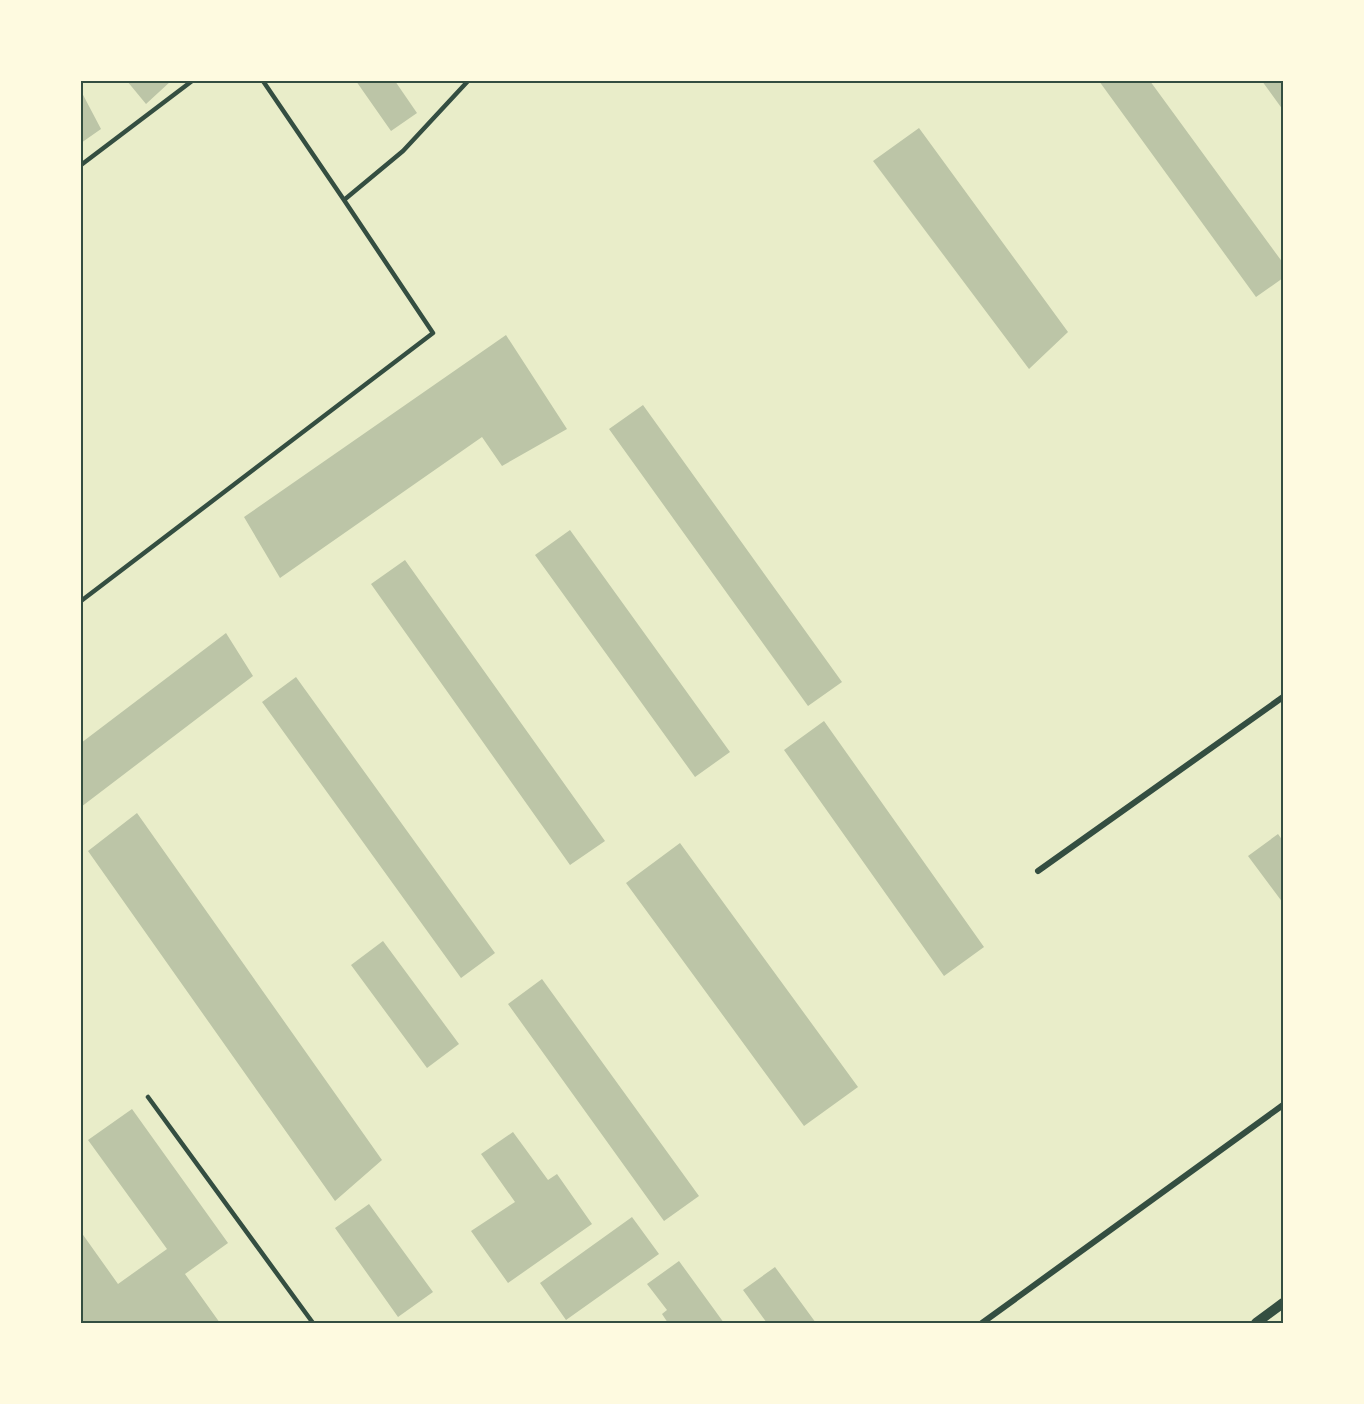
<svg xmlns="http://www.w3.org/2000/svg" width="1364" height="1404" viewBox="0 0 1364 1404" font-family="Helvetica,sans-serif">
<style>
.building{fill:#bcc5a7}
.lines{fill:none;stroke-linecap:round;stroke-linejoin:round}
.service{stroke:#344e41;stroke-width:4.5}
.minor{stroke:#344e41;stroke-width:6}
.tertiary{stroke:#344e41;stroke-width:10}
.neatline{fill:none;stroke:#344e41;stroke-width:2}
</style>
<rect width="100%" height="100%" fill="#e9edc9"/>
<path class="building" d="M127,81H171L146,104Z
M356,81H395L417,113L391,131Z
M1099,81H1150L1283,263V278L1256,297Z
M1262,81H1283V110Z
M81,91L101,129L81,143Z
M919,128L1068,332L1029,369L873,161Z
M506,335L567,429L502,466L482,437L280,578L244,517Z
M643,405L842,682L808,706L609,429Z
M570,530L730,752L695,777L535,555Z
M405,560L605,841L570,865L371,584Z
M226,633L253,676L81,807V743Z
M296,677L495,953L461,978L262,702Z
M824,721L984,947L944,976L784,750Z
M137,813L382,1160L335,1201L88,851Z
M1278,834L1283,841V903L1248,856Z
M680,843L858,1087L804,1126L626,883Z
M383,941L459,1044L427,1068L351,965Z
M542,979L699,1196L664,1221L508,1004Z
M132,1109L228,1243L185,1274L220,1323H81V1232L118,1284L167,1249L88,1140Z
M513,1132L548,1180L557,1174L592,1224L508,1283L471,1231L515,1202L481,1154Z
M369,1204L433,1292L398,1317L335,1228Z
M632,1217L659,1254L566,1320L540,1283Z
M679,1261L724,1323H668L662,1314L667,1310L647,1284Z
M775,1267L816,1323H767L743,1290Z"/>
<g class="lines">
<path class="service" d="M263,81L344,200L403,151L468,81
M81,165L192,81
M81,601L433,333L344,200
M148,1097L313,1323"/>
<path class="minor" d="M1038,871L1283,697
M982,1323L1283,1105"/>
<path class="tertiary" d="M1256,1323L1283,1303"/>
</g>
<rect width="1364" height="1404" fill="none" stroke="#fefae0" stroke-width="165"/>
<rect x="82" y="82" width="1200" height="1240" class="neatline"/>
</svg>
